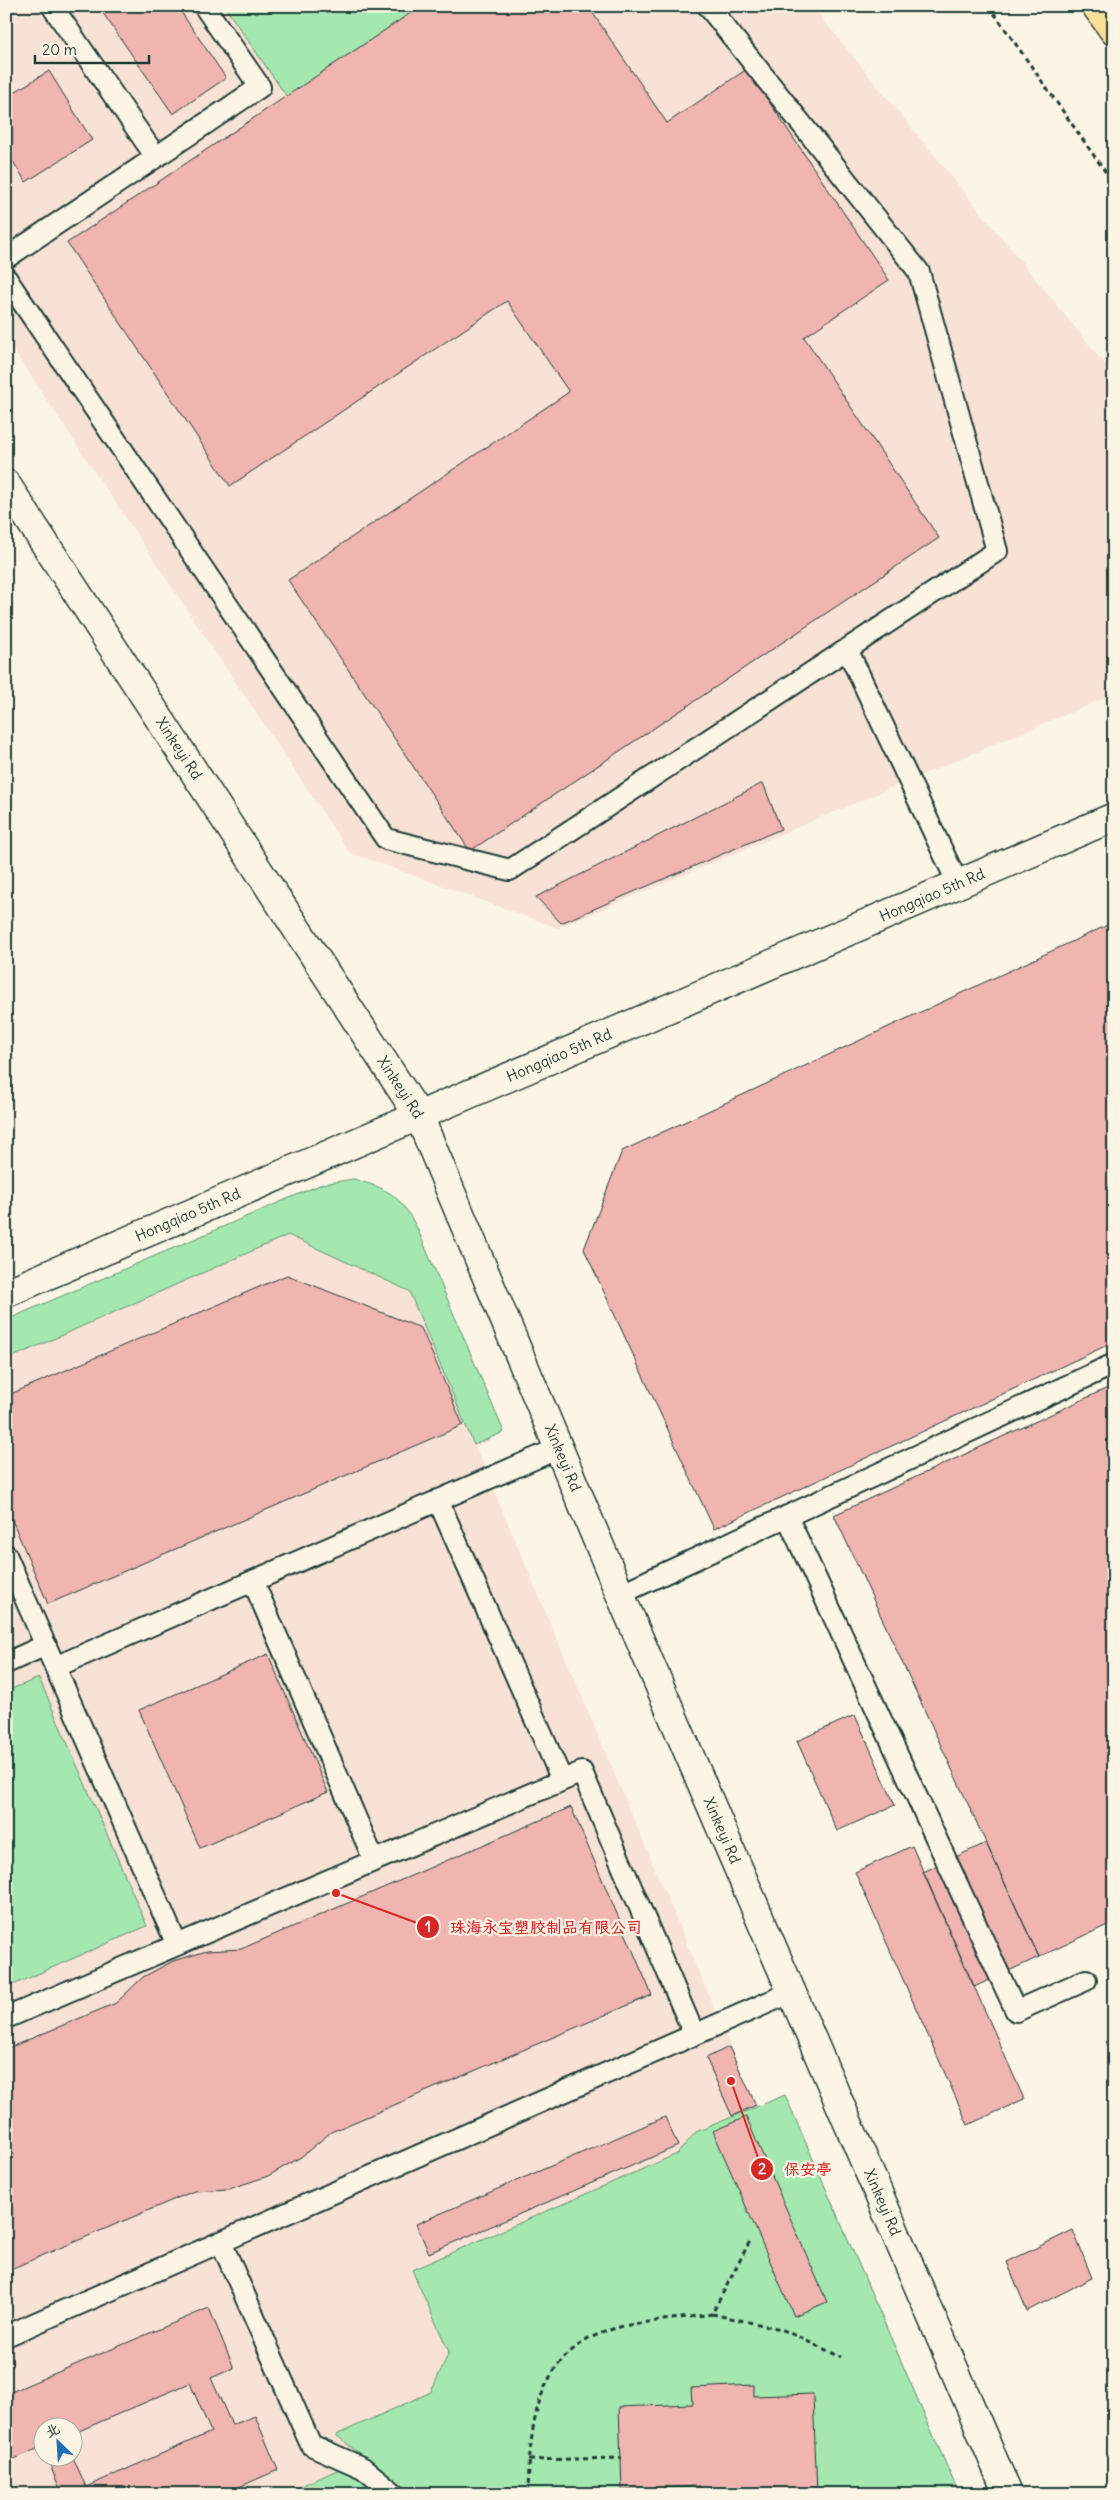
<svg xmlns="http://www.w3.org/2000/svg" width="1120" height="2500" viewBox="0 0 1120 2500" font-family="Delius,'LXGW WenKai TC',sans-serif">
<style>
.built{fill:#f8e2d5;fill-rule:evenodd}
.green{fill:#a4e7b1;stroke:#629272}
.building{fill:#f0b4b1;stroke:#1f3d34}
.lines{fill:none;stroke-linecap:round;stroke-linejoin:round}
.service-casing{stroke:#1f3d34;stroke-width:24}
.tertiary-casing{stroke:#1f3d34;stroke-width:31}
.primary-casing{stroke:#1f3d34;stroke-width:31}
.path{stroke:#1f3d34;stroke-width:3;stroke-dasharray:5 4;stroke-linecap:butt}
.service{stroke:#fcf5e5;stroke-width:20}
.tertiary{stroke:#fcf5e5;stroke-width:28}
.primary{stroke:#fadf96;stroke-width:28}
.labels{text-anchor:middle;stroke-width:4.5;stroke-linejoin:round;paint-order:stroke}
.street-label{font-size:15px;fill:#1f3d34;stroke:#fcf5e5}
.leader{fill:none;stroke:#d62828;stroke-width:2}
.callout-dot{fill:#d62828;stroke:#fcf5e5;stroke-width:2}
.mark-label{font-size:15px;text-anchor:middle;font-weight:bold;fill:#fff}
.callout-label{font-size:16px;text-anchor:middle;font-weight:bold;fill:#d62828;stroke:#fcf5e5;stroke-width:4.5;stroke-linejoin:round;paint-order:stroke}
</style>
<rect width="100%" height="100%" fill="#fcf5e5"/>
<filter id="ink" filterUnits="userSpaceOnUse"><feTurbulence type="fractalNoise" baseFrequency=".02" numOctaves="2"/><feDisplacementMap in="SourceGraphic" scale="10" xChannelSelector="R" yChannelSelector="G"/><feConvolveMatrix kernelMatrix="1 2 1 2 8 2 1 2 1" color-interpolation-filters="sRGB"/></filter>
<g filter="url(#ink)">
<path class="built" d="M6,6H812L1114,375V694L558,928L349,852L6,339Z
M288,1235L409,1291L921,2494H6V1359ZM42,2428H72V2458H42Z"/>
<path class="green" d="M224,6H422L287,97Z
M353,1179C389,1189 399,1194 417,1228L504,1432L474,1445L409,1291L288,1235L6,1360V1320L322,1184Z
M39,1678L147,1926L6,1988V1691Z
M785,2095L959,2494H410L336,2435L431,2392L449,2352L412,2270L677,2154L696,2132Z
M342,2468L383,2494H282Z"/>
<path class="building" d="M98,6H177L226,78L173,114Z
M421,6H588L667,123L747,69L889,280L804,337L939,538L470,851L288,580L569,392L507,301L230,486L67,243Z
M49,71L92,140L26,182L6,151V97Z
M763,783L781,829L561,923L536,897Z
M1114,922V1342L714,1529L584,1249L622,1151Z
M287,1275L421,1328L463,1425L48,1604L6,1506V1396Z
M1114,1385V1922L1039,1957L834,1515Z
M268,1654L328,1792L200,1848L139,1710Z
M855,1715L895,1805L837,1831L797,1741Z
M571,1807L652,1995L331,2132L301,2157L268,2176L229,2189L194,2191L6,2271V2049L116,2003L143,1977L173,1961L207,1951L241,1949Z
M986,1843L1039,1957L974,1987L923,1872Z
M912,1846L1024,2099L968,2125L855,1872Z
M1114,2038V2060L1105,2042Z
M729,2047L756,2105L732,2116L706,2058Z
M665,2117L678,2146L429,2253L416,2224Z
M746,2117L827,2302L794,2316L713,2131Z
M1073,2230L1092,2278L1027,2311L1007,2262Z
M209,2308L234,2368L211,2378L232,2425L255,2416L278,2470L223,2494H62L47,2458H72V2455L86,2487L211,2432L190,2383L72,2434V2428H42V2447L6,2462V2394Z
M754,2385V2396L813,2394L817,2494H701L700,2486L622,2490L619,2407L692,2404L691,2388Z"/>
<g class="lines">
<g class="service-casing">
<path id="service" d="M52,6L156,157
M6,258L260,87L204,6
M6,278L386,839L510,870L997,551L919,272L708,6
M847,649L958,884
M438,1500L562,1780
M787,1516L1016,2011L1086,1980
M6,1555L177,1945
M253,1581L374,1860
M620,1594L1114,1364
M6,1663L46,1645
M55,1667L559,1448
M6,2018L582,1772L694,2034
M221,2242L311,2445L363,2468L395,2494
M6,2336L792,1992"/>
</g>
<g class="tertiary-casing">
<g id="tertiary">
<path id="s1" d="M6,484L419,1116L620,1594L1008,2494"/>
<path id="s2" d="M6,1293L1114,817"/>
</g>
</g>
<g class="primary-casing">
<path id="primary" d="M1096,6L1114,31"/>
</g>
<path class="path" d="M989,6L1114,184
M712,2314L781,2329L841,2357
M529,2460L622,2458
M528,2494C530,2415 538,2343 629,2325C656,2320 685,2318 712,2314L751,2239"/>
<use href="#service" class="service"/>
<use href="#tertiary" class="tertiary"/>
<use href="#primary" class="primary"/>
</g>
</g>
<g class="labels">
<g class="street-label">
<text dy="5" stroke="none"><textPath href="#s1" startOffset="316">Xinkeyi Rd</textPath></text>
<text dy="5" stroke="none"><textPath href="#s2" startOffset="1008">Hongqiao 5th Rd</textPath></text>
<text dy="5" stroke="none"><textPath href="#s2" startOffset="602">Hongqiao 5th Rd</textPath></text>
<text dy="5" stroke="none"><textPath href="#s1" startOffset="721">Xinkeyi Rd</textPath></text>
<text dy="5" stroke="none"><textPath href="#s2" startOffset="198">Hongqiao 5th Rd</textPath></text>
<text dy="5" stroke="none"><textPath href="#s1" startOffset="1126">Xinkeyi Rd</textPath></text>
<text dy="5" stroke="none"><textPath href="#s1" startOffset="1531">Xinkeyi Rd</textPath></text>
<text dy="5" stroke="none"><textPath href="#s1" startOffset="1936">Xinkeyi Rd</textPath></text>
</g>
</g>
<path class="leader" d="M336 1893L428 1927M731 2081L762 2169"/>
<g class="callout-dot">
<circle cx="336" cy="1893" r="5"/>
<circle cx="731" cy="2081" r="5"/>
<circle cx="428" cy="1927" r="12"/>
<circle cx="762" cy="2169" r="12"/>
</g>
<g class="mark-label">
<text x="428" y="1932">1</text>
<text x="762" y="2174">2</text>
</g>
<g class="callout-label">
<text x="546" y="1933">珠海永宝塑胶制品有限公司</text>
<text x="808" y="2175">保安亭</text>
</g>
<rect width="1120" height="2500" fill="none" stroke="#fcf5e5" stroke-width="25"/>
<rect x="12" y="12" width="1095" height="2475" fill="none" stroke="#1f3d34" stroke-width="2" filter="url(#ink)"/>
<g transform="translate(58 2442) rotate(335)"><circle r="24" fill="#fcf5e5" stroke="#a4ab9e"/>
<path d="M0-4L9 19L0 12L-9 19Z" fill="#1f6fb2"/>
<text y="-8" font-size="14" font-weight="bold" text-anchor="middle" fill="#1f3d34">北</text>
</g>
<path d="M35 55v8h114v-8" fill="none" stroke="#1f3d34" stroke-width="2.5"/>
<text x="42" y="55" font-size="15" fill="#1f3d34" stroke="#fcf5e5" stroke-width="4" paint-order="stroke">20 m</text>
</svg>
